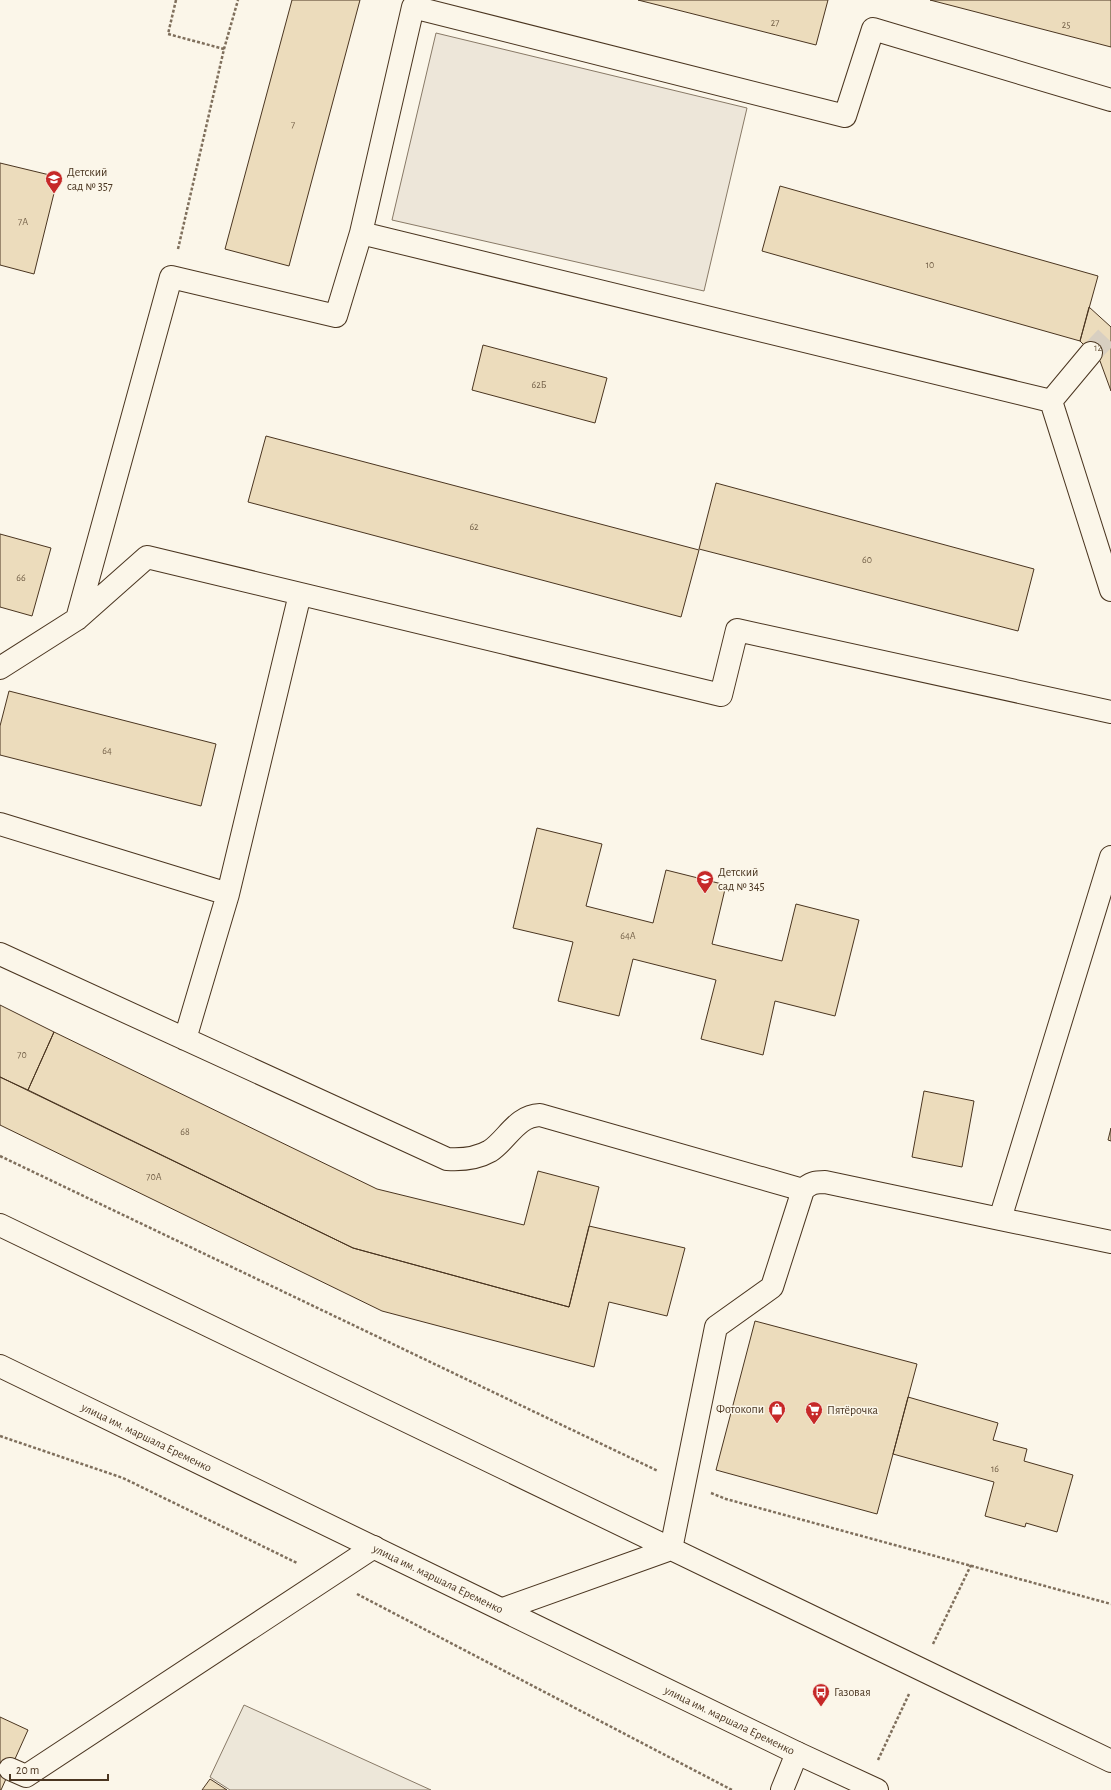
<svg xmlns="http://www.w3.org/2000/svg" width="1111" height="1790" viewBox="0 0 1111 1790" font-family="'Alegreya Sans',sans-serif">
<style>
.green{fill:#ede6d9;stroke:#887966}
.parking{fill:#ede7d9;stroke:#887966}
.building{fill:#ecdcbc;stroke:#4a3520}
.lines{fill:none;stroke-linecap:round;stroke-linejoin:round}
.minor-tunnel{stroke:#d8cfc1;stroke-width:22;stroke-dasharray:22 11;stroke-linecap:butt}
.minor-casing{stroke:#4a3520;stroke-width:24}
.highway-casing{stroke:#4a3520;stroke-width:24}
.path{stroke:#7f6f5c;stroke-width:2.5;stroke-dasharray:3 2;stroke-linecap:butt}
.minor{stroke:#fbf6e9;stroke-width:22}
.highway{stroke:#fbf6e9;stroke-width:22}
.labels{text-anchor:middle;stroke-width:3;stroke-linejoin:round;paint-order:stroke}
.number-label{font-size:10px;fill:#725f47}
.poi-label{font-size:12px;fill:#4a3520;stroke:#fbf6e9;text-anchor:start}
.street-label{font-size:12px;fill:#4a3520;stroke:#fbf6e9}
</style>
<rect width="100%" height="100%" fill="#fbf6e9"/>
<path class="green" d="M436,33L747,108L704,291L392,220Z"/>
<path class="parking" d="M244,1705L431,1790H230L210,1777Z"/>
<path class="building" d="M292,0H360L289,266L225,249Z
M638,0H828L816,45Z
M930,0H1111V47Z
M0,163L58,177L34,274L0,265Z
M780,186L1098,276L1080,341L762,251Z
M1089,307L1111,327V391L1100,361L1080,341Z
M483,345L607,378L595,423L472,390Z
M266,436L699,550L681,617L248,502Z
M716,483L1034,569L1018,631L699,549Z
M0,534L51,548L32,616L0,607Z
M9,691L216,744L201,806L0,755V726Z
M537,828L602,844L586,906L653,923L666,870L726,885L712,944L782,961L796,904L859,920L835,1016L775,1001L763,1055L701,1039L716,980L633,959L619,1016L558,1001L573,942L513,928Z
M0,1005L54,1032L28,1090L0,1077Z
M54,1032L377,1189L524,1225L538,1171L599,1187L569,1307L353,1248L28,1090Z
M0,1077L353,1248L569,1307L589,1226L685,1248L667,1316L609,1302L594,1367L382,1311L0,1125Z
M924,1091L974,1101L962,1167L912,1157Z
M1111,1128V1141L1108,1140Z
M755,1321L917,1364L877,1514L716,1470Z
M908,1397L998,1423L993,1440L1027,1449L1024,1461L1073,1475L1057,1532L1026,1523L1025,1527L985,1516L994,1482L893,1454Z
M0,1717L28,1730L1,1790H0Z
M210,1779L227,1790H202Z"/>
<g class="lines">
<path class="minor-tunnel" d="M1091,353L1111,332"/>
<g class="minor-casing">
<path id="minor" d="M361,233L413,7L845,116L873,29L1111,100
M1051,401L1091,353
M77,619L171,277L336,316L361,233L1051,401L1111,590
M0,668L77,619L147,557L721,695L737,630L1111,712
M0,824L228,894
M1111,857L1000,1219L1111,1242
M0,954L447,1159C462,1160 476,1159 490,1151C508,1139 516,1116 540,1115L803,1190
M185,1039L228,894L300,594
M0,1225L1111,1761
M503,1609L671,1549L716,1327L772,1287L803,1190C810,1183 815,1182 825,1182L1000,1219
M10,1769L26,1776L374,1547
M782,1790L797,1753"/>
</g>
<g class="highway-casing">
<g id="highway">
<path id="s1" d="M0,1366L797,1753L877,1790"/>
</g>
</g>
<path class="path" d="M176,0L168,34L224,49
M178,249L224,49L238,0
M0,1156L658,1471
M0,1436L123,1478L297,1563
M711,1493L726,1499L1111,1604
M357,1594L732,1790
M933,1644L971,1565
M878,1760L909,1694"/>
<use href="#minor" class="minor"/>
<use href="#highway" class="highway"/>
</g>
<defs>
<g id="school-pin" transform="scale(0.9)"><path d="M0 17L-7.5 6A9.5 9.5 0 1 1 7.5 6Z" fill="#c62828" stroke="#fbf6e9"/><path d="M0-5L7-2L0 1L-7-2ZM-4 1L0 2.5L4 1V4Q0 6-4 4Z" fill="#fff"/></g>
<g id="shop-pin" transform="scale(0.9)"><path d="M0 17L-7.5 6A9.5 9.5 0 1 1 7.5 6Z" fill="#c62828" stroke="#fbf6e9"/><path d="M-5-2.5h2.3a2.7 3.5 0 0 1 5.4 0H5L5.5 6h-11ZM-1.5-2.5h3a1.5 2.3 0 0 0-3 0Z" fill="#fff"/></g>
<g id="supermarket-pin" transform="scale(0.9)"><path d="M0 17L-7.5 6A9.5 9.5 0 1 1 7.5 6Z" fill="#c62828" stroke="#fbf6e9"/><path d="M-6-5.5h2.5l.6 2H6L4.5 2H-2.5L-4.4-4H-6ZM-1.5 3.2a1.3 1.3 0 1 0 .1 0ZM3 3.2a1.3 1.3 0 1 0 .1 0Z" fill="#fff"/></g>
<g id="bus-pin" transform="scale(0.9)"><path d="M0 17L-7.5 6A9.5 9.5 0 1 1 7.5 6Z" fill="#c62828" stroke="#fbf6e9"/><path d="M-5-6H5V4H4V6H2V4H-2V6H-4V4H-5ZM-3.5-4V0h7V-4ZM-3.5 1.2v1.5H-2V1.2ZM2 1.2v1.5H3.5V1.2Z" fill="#fff"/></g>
</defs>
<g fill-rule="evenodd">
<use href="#school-pin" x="54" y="179"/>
<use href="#school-pin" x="705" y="879"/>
<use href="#shop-pin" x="777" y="1409"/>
<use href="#supermarket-pin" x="814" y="1410"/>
<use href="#bus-pin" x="821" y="1692"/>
</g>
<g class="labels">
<g class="number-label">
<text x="775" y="26">27</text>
<text x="1066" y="28">25</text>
<text x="293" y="128">7</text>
<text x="23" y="225">7А</text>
<text x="930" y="268">10</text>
<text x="1098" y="351">12</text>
<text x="539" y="388">62Б</text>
<text x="474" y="530">62</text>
<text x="867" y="563">60</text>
<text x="21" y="581">66</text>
<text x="107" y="754">64</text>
<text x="628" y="939">64А</text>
<text x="22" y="1058">70</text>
<text x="185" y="1135">68</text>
<text x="154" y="1180">70А</text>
<text x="995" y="1472">16</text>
</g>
<g class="poi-label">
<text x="67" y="176">Детский<tspan x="67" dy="14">сад № 357</tspan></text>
<text x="718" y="876">Детский<tspan x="718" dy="14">сад № 345</tspan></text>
<text x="764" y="1413" text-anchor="end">Фотокопи</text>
<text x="827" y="1414">Пятёрочка</text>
<text x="834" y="1696">Газовая</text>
</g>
<g class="street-label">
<text dy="4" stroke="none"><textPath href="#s1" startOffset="163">улица им. маршала Еременко</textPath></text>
<text dy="4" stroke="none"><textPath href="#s1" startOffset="487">улица им. маршала Еременко</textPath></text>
<text dy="4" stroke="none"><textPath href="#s1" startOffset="811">улица им. маршала Еременко</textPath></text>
</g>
</g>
<path d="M10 1774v6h98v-6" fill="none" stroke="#4a3520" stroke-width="2"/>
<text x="16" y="1774" font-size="12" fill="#4a3520" stroke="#fbf6e9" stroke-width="3" paint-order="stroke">20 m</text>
</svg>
